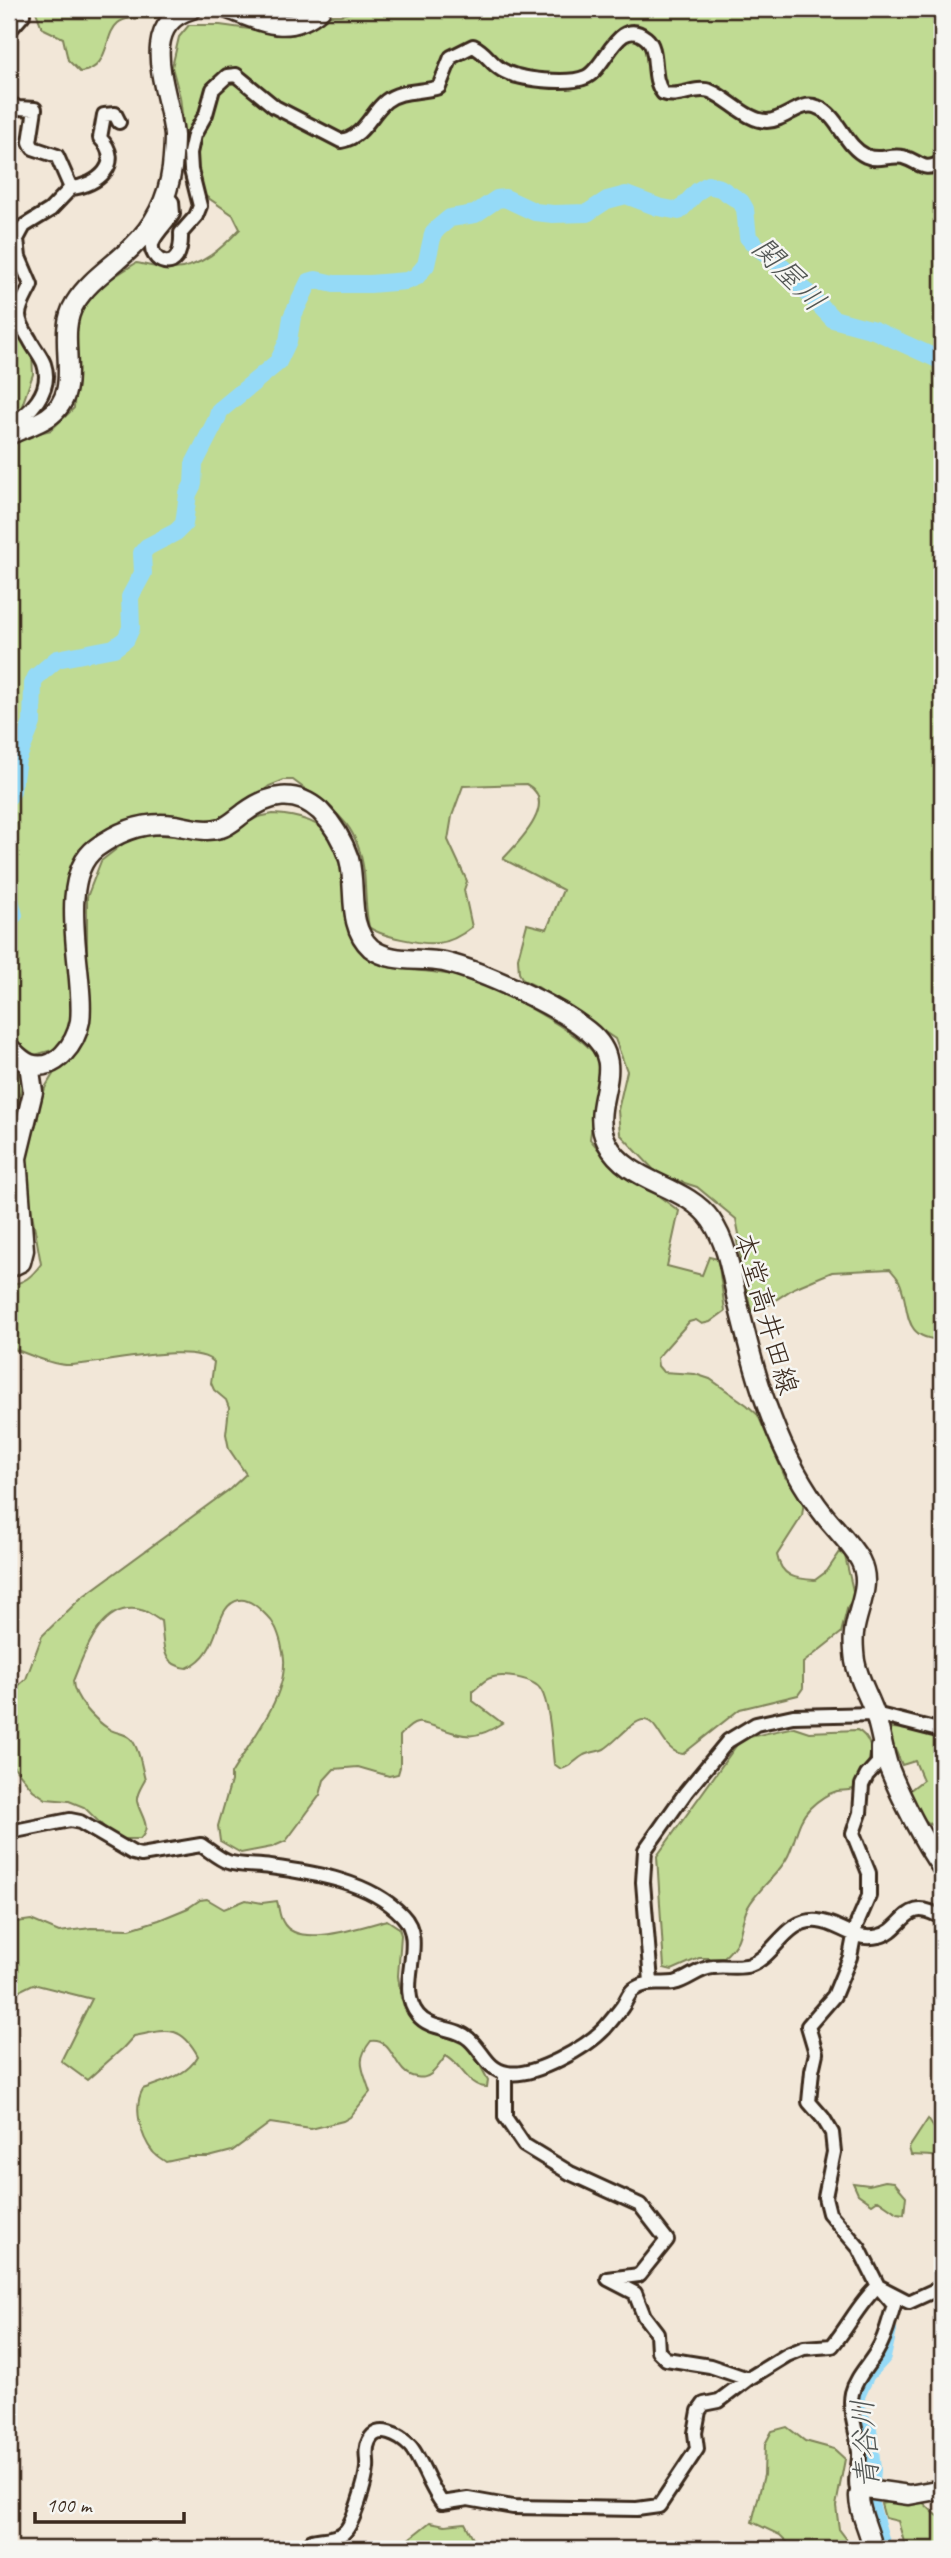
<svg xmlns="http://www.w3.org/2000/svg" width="951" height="2558" viewBox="0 0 951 2558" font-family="Caveat,'Klee One',sans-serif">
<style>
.green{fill:#c0db93;stroke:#7e8258;stroke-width:2}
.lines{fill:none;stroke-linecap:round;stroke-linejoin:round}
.river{stroke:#95daf7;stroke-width:18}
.street-casing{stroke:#3b2a1e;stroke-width:18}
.secondary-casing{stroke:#3b2a1e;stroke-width:23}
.street{stroke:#f6f6f2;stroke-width:12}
.secondary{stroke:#f6f6f2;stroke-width:18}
.labels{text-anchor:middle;stroke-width:5;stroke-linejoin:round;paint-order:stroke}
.street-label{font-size:28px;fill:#3b2a1e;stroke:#f6f6f2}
.water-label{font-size:30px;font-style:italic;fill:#525654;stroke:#f6f6f2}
</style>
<rect width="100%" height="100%" fill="#f2e7d8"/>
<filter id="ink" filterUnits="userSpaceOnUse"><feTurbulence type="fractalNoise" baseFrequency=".0143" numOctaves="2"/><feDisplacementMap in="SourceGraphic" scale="14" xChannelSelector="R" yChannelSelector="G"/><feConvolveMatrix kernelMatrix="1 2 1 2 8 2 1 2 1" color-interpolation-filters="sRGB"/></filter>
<g filter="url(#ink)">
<path class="green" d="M35,9H177C172,11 167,15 162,17C149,21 129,14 118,23C103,35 111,69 80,72L68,60L63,38L42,28Z
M365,9H942V1340C901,1339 911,1311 900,1283C898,1277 893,1273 890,1269L832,1272L794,1288L762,1309L751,1311L737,1241L739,1234L736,1219L697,1187L666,1177L653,1169L620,1134L618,1110L627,1071L615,1039L538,987L523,980L519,973L518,958L527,924L547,929L563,890L503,859C518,843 560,802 526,784L463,786L452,816L448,840L467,881L464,890L472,927C462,935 451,942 438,943C424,945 379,936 369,927C365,909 366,891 364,872C357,819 332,810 293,780H284L269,786L257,796L216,820L140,818L125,824L70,880L71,1028L59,1048L35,1055L22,1046L9,1034V447L30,435L51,430L74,408C75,388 74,324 81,309C90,290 118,274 136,263C148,265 162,269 174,269C202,267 222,248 240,229L233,215L201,193L189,172L180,97L172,67L179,37L189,25H220L293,35L308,29L326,15H341Z
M9,319L31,332L33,374L17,420L9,424Z
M273,814C363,819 330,877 353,934C356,940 358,948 362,953C376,971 411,969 432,972C444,974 457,975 468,978C494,987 582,1033 595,1055C604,1071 592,1120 590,1139L602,1154L679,1211L667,1266L702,1275L709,1257L718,1259L725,1311L710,1322L702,1324L696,1320L689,1322L657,1358L658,1366L663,1372L695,1374L710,1379L747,1405L758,1415L785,1477L804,1500L802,1516L777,1555C781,1577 796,1579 815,1580L827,1571L840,1552L845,1556L854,1595L847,1609L841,1633L803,1663V1688L798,1695L740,1709L683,1754C662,1752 659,1720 644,1720C632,1720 615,1743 604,1749C598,1752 590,1752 584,1755C575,1760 571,1767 561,1769L554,1764C552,1747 550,1704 541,1690C534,1678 502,1673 490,1678C484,1680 478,1687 473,1691V1701L502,1723C474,1742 463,1736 433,1726C428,1725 422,1722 417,1723C410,1724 404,1732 400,1736V1767L398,1774L389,1776L358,1767L334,1769L324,1780L320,1795L286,1841L272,1847L241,1853L220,1841L218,1826L231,1781V1774C249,1744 284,1700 284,1664C285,1657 282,1650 281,1643C278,1632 275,1623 266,1615C260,1609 249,1598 239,1600C212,1606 224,1652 187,1668C160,1665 164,1644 161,1621C155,1618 148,1611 141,1610C101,1600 84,1654 73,1681C73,1698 95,1720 109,1729C115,1733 124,1733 130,1738C139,1746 142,1769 145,1780C142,1786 136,1794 137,1801C140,1816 153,1826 140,1839H116L84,1807L69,1801L46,1799L33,1790L9,1761V1694L26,1679L42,1636L81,1598L230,1489L246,1474L229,1449L226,1434L229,1408L226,1400L214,1390L211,1383L214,1362C192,1340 98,1366 66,1365C48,1364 26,1353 9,1347V1284C24,1284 32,1276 41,1264L22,1157L28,1135L37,1122L41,1099L46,1086L87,1018V897L101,861L133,836L148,834L210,839L225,835L258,817Z
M9,1051L25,1073L9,1140Z
M794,1727L809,1732L857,1730C862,1732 868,1738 870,1746C872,1756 863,1784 853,1789C848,1791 842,1790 837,1791C827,1794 817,1801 810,1808C797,1821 796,1840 788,1856C779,1875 758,1888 748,1907C737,1930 746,1938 723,1958H699L672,1970L664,1968L657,1856L741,1739Z
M885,1727L934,1733L942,1758V1829C927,1828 911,1806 909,1791L923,1780L915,1761L902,1765Z
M207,1899L224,1909L246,1900L262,1903L277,1901C279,1907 279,1916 283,1922C297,1950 364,1926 387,1920L399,1928L401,1935L398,1976L401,1998L424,2025L436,2034L460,2037L467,2041L488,2080L487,2087C467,2087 462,2064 446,2056C441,2062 437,2069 431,2074C426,2078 422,2078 416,2077C393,2074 395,2038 371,2041C355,2061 363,2069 370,2092L350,2117L343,2121L311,2129L270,2123L232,2151L209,2157H189L166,2162C162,2159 156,2156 153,2152C140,2136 133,2106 143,2089C164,2081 187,2076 198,2056C180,2023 166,2030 134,2036L123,2048L87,2080L61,2061L92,1999L33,1984L19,1991L9,1988V1923L31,1920L59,1932L91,1928L130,1929L159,1920L188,1908L200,1900Z
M928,2119L942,2140V2158C931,2155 923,2156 911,2155L909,2148Z
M885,2181L894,2182L906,2196L904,2214L897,2213L878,2200L872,2204L858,2194L853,2183L869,2185Z
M787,2427L805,2441L834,2449L845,2459L836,2506L839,2529L854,2549H794L780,2535L752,2522L764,2475L765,2444L772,2431Z
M912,2496C925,2500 930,2513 942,2518V2549H906L898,2521L885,2518L881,2504Z
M430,2522L445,2525L465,2523L479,2549H396Z"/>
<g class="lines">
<path class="river" d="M9,796L12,791L17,760L32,723L33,684L36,677L57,659L114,648L126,639L131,628L130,597L143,573L142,553L147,547L176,532L184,524L188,494L193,484L194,464L217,419L219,411L278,362L288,341L292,317L309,282L316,280L334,284H370L406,281L416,277L426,265L433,234L438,228L450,218L475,214L497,199L505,198L535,212L553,214L587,213L607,200L626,195L658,207L679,211L698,191L708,185L720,188L741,202L745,209L748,237L756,246L775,260L833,319L874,330L942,361
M9,896L14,915
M883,2549L869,2501L872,2470L869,2438L868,2429L857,2414L856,2396L866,2374L882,2357L888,2330"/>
<g class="street-casing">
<path id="street" d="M9,31L23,15V9
M9,103L18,108L35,109L30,142L33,148L57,156L71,188
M166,195L172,202L173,214C167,223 157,232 153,241C145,260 183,281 181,233L196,216L200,206L191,170L190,153L194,135L206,114L213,89L227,76L236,75L275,107L341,141C364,137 370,114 386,101C401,89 421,93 439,87L451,57L473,46C486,52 490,63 502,70C519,80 568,85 586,77C606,68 618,15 646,38C660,49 650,77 663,93C679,99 694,86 710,91C728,98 747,121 767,121C784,121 801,100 817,107C839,115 844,146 866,156C879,162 890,154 903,157C921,162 922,173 942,162
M9,425C30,414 53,391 44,364C41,356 34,348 30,340C26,333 19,324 19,315C19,306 27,294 31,285L19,257L17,239L24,226L50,210L71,188C97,186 125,163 100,138L104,115L115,114L119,122
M878,1747V1763L867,1775L862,1785L860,1813L853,1833L869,1873V1896L856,1926L850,1957L834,1996L808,2026L816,2053L812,2071L809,2102L823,2118L832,2133L834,2152L825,2197L829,2213L859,2248L878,2286L909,2302L942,2287
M9,1830L15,1831L70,1820L80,1822L133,1853L141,1855L201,1845C209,1850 219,1859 228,1862C241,1866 257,1865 270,1867C315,1873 369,1881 402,1915C429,1942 394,1986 418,2015C431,2031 455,2026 469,2039C483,2051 487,2070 507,2073C534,2078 587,2047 605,2028C611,2021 617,2014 622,2007C626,2002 628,1994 633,1990C647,1980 659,1985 674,1983C688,1980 699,1968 713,1967C725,1965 738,1969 750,1965C777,1955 785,1918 818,1921C840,1923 853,1942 879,1936C904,1931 905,1894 942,1918
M651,1982L643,1882L645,1850L686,1792L728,1741L756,1724L793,1716L875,1714L942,1731
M505,2073V2117L524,2145L570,2173L640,2205L667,2240L639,2275L608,2279L635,2293L644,2316L657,2333L658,2351L666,2359L710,2366L748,2379
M859,2495C852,2480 860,2467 859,2452C858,2433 848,2411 852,2393C856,2377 869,2365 877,2351C886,2337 889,2320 894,2305L882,2291
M306,2549L312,2541C320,2539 336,2539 343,2533C353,2527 366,2480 367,2468C368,2458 364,2450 369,2441C377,2423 400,2436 410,2446C420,2457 430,2487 442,2503L468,2499L513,2507L637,2509L659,2506L697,2449L695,2433L699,2411L704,2404L719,2401L748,2379L787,2355L804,2348L832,2346C849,2326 859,2303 878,2286"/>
</g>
<g class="secondary-casing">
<path id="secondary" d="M228,9C263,22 289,37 321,9
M9,435C21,429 36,425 48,417C87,391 53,338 75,303C89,280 113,266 132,247C154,226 168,198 172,168C173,158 174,146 174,136C171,95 134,26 192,9
M9,1047C15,1053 21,1061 30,1064C56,1073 76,1043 80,1021C86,978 54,879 96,848C119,831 145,821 174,825C189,827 205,833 221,828C229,826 237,818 244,813C269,794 295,789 320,811C333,824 343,841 349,859C357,887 346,926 371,948C391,964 421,957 444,962C484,972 556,1005 588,1031C633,1067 586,1102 607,1143C628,1184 686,1184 711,1220C727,1243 731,1272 737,1300C747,1339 756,1379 771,1417C784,1452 802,1487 825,1516C836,1530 851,1544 860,1560C873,1585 857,1608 854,1633C853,1641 854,1653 855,1661C858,1679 869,1696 875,1714C881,1732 883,1751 889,1768C901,1798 924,1843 942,1868
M9,1268L21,1262L24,1250L17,1158L33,1092L29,1064
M873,2549C870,2532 858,2510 859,2495L866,2489L909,2495L942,2489"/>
</g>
<use href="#street" class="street"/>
<use href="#secondary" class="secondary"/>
</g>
</g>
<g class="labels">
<g class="street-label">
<text transform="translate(767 1313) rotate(74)" y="10">本堂高井田線</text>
</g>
<g class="water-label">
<text transform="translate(789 274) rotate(46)" y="10">関屋川</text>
<text transform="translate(865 2444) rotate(-94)" y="10">青谷川</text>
</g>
</g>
<rect width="951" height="2558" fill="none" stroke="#f6f6f2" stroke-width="35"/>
<rect x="18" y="18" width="916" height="2523" fill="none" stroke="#3b2a1e" stroke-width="2.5" filter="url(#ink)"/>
<path d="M35 2512v10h149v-10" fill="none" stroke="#3b2a1e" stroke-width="3.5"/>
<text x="46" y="2512" font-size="21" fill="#3b2a1e" stroke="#f6f6f2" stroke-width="5" paint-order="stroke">100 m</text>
</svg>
